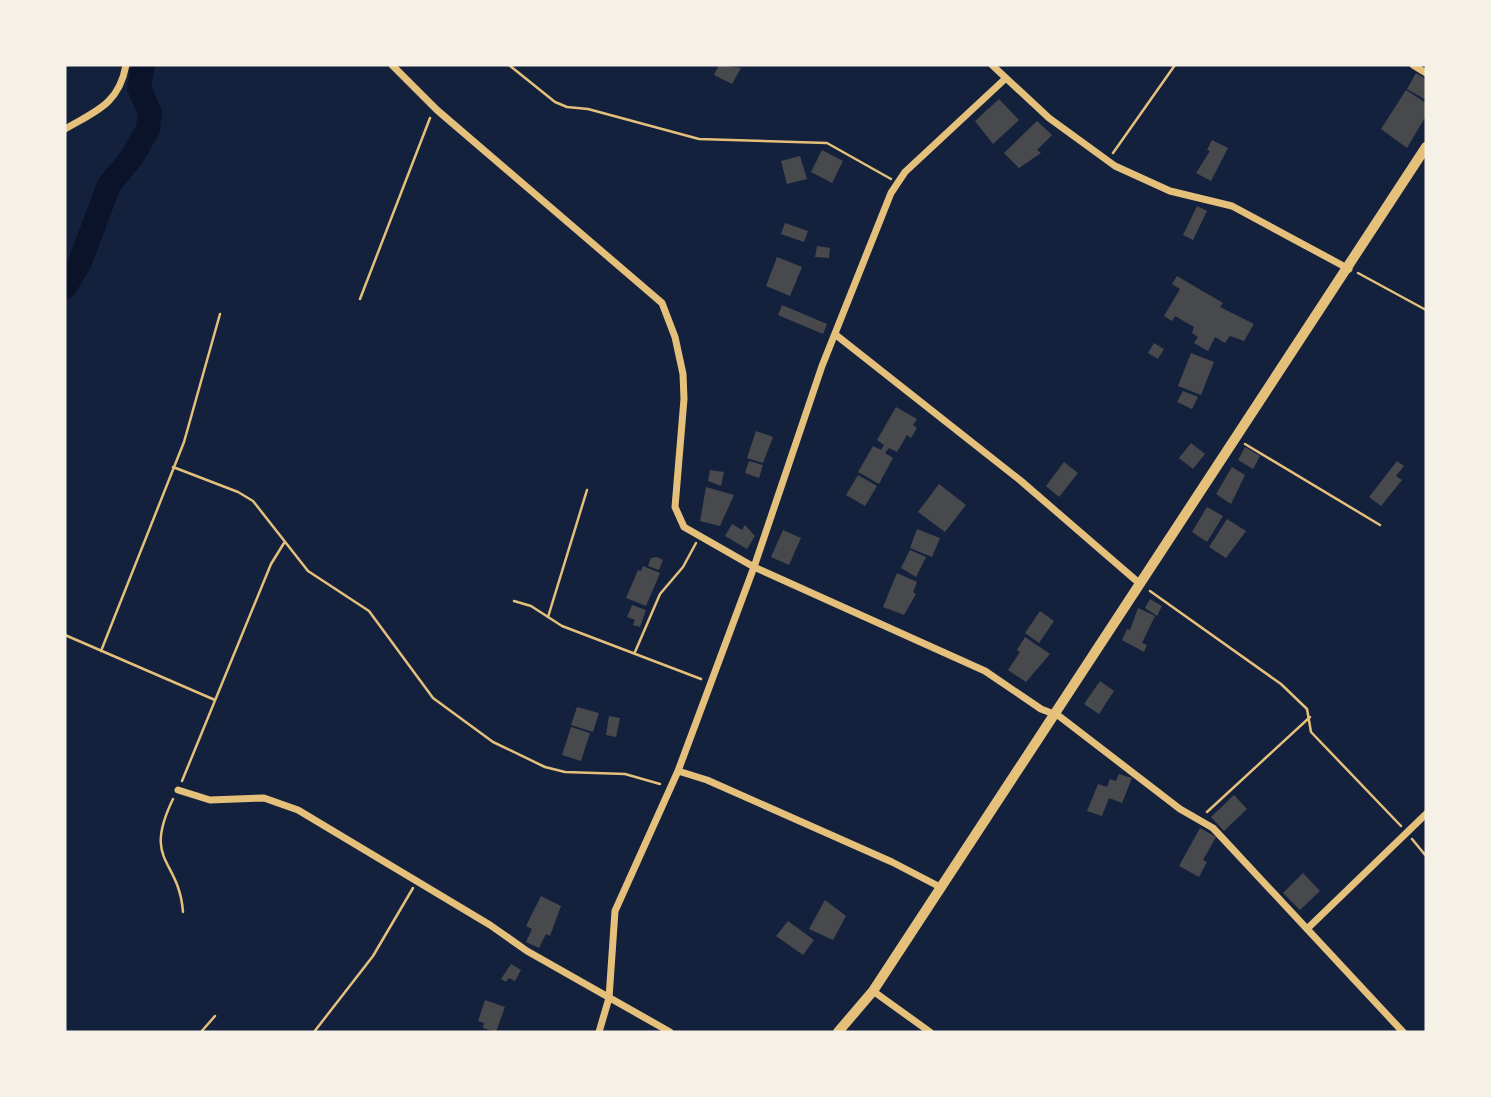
<svg xmlns="http://www.w3.org/2000/svg" width="1491" height="1097" viewBox="0 0 1491 1097" font-family="Overpass,sans-serif">
<style>
.lines{fill:none;stroke-linecap:round;stroke-linejoin:round}
.river{stroke:#0b132b;stroke-width:24}
.building{fill:#48494c}
.path{stroke:#e5c07b;stroke-width:2.5}
.minor{stroke:#e5c07b;stroke-width:7}
.tertiary{stroke:#e5c07b;stroke-width:10}
</style>
<rect width="100%" height="100%" fill="#14213d"/>
<g class="lines">
<path class="river" d="M65,287L80,262L109,185L132,157L148,129L150,113L139,88L143,65"/>
</g>
<path class="building" d="M719,65L741,68L732,84L714,75Z
M1416,73L1426,79V100L1407,89Z
M1406,90L1426,103V116L1407,148L1381,129Z
M999,99L1019,120L993,144L975,121Z
M1037,121L1052,135L1037,150L1041,153L1019,168L1004,153Z
M1212,140L1228,148L1211,181L1196,173L1210,151L1207,150Z
M822,150L843,161L832,183L811,172Z
M800,156L807,179L787,184L781,161Z
M1197,206L1207,211L1193,240L1183,235Z
M785,223L808,231L804,242L781,234Z
M817,246L830,248L829,258L815,257Z
M777,257L802,267L790,296L766,286Z
M1177,276L1223,303L1220,307L1254,324L1244,341L1230,336L1225,343L1215,337L1208,351L1194,343L1198,337L1192,333L1194,327L1175,316L1172,321L1164,316L1180,289L1172,284Z
M782,305L827,324L823,334L778,315Z
M1154,343L1164,349L1158,359L1148,353Z
M1191,353L1214,362L1201,395L1178,386Z
M1183,391L1198,397L1192,409L1177,402Z
M896,407L917,419L913,425L917,428L911,438L907,435L897,452L889,448L885,453L893,458L879,484L858,472L873,446L881,450L884,445L877,440Z
M756,431L773,437L763,463L747,458Z
M1191,443L1205,454L1193,469L1179,458Z
M1245,447L1260,456L1253,469L1238,460Z
M749,461L763,465L759,478L745,473Z
M1397,461L1404,466L1396,476L1402,480L1381,506L1369,497Z
M1064,462L1078,473L1059,497L1046,486Z
M1232,467L1245,475L1231,504L1216,494Z
M710,470L724,472L721,486L708,481Z
M858,475L877,486L865,506L846,495Z
M939,484L966,505L945,532L918,512Z
M706,487L734,495L720,526L700,521Z
M1207,507L1223,516L1207,542L1192,532Z
M1227,519L1246,531L1226,558L1209,547Z
M732,524L742,530L745,525L755,536L747,549L725,536Z
M917,529L940,538L932,557L910,548Z
M783,530L801,538L789,565L771,557Z
M910,550L926,557L916,577L901,568Z
M657,557L663,560L659,570L648,566L651,558Z
M643,566L660,573L646,606L626,598L638,570L641,571Z
M897,573L917,582L913,592L916,594L904,615L883,607Z
M1150,599L1162,606L1157,616L1145,608Z
M632,605L646,610L640,627L633,625L635,620L627,617Z
M1138,608L1155,616L1142,643L1147,645L1144,652L1122,640L1127,629L1130,630Z
M1040,611L1054,621L1039,643L1025,633Z
M1025,637L1050,654L1026,682L1008,670L1020,652L1017,650Z
M1100,681L1114,691L1099,714L1084,704Z
M577,707L599,713L593,732L571,725Z
M609,716L620,718L616,737L606,735Z
M571,727L590,733L581,761L562,755Z
M1119,774L1132,778L1122,803L1109,798L1102,816L1087,811L1098,784L1107,787L1110,779L1116,781Z
M1234,795L1247,809L1224,831L1211,817Z
M1200,828L1216,837L1203,860L1207,862L1199,877L1179,866Z
M1303,873L1320,891L1300,910L1283,893Z
M541,896L561,906L550,936L546,934L539,948L526,942L532,929L526,926Z
M825,900L846,916L833,940L809,929Z
M788,921L814,940L803,955L776,936Z
M511,964L521,970L515,981L509,978L506,982L501,979Z
M485,1000L505,1007L496,1032L483,1028L484,1023L478,1021Z"/>
<g class="lines">
<path class="path" d="M509,65L555,102L567,107L588,109L699,139L827,143L891,179
M1113,153L1175,65
M1358,273L1426,310
M360,299L430,118
M1245,444L1380,525
M173,467L238,492L253,501L308,571L369,611L433,698L493,742L545,767L565,772L625,774L660,784
M1150,591L1281,684L1307,709L1311,732L1401,826
M514,601L531,606L562,626L701,679
M548,617L587,490
M65,635L215,700
M101,651L184,442L220,314
M635,652L660,594L683,567L696,543
M182,781L271,564L284,543
M173,799C142,863 179,858 183,912
M1207,812L1310,717
M1412,839L1426,856
M201,1032L215,1016
M314,1032L373,956L413,888"/>
<path class="minor" d="M392,65L437,110L662,303L675,337L683,374L684,399L675,507L684,527L754,567L985,671L1041,709L1059,716L1180,809L1213,828L1403,1032
M992,65L1049,118L1115,166L1170,191L1232,206L1349,269
M1413,65L1426,73
M65,129C96,111 119,104 126,65
M836,335L1021,481L1139,583
M678,771L707,780L892,862L942,888
M178,790L210,800L264,798L298,810L490,925L527,951L670,1032
M1308,928L1426,814
M873,991L930,1032
M599,1032L609,998L615,911L678,771L754,567L822,366L891,193L905,172L1006,78"/>
<path class="tertiary" d="M838,1032L873,991L1426,147"/>
</g>
<rect width="1491" height="1097" fill="none" stroke="#f6f1e7" stroke-width="133"/>
</svg>
